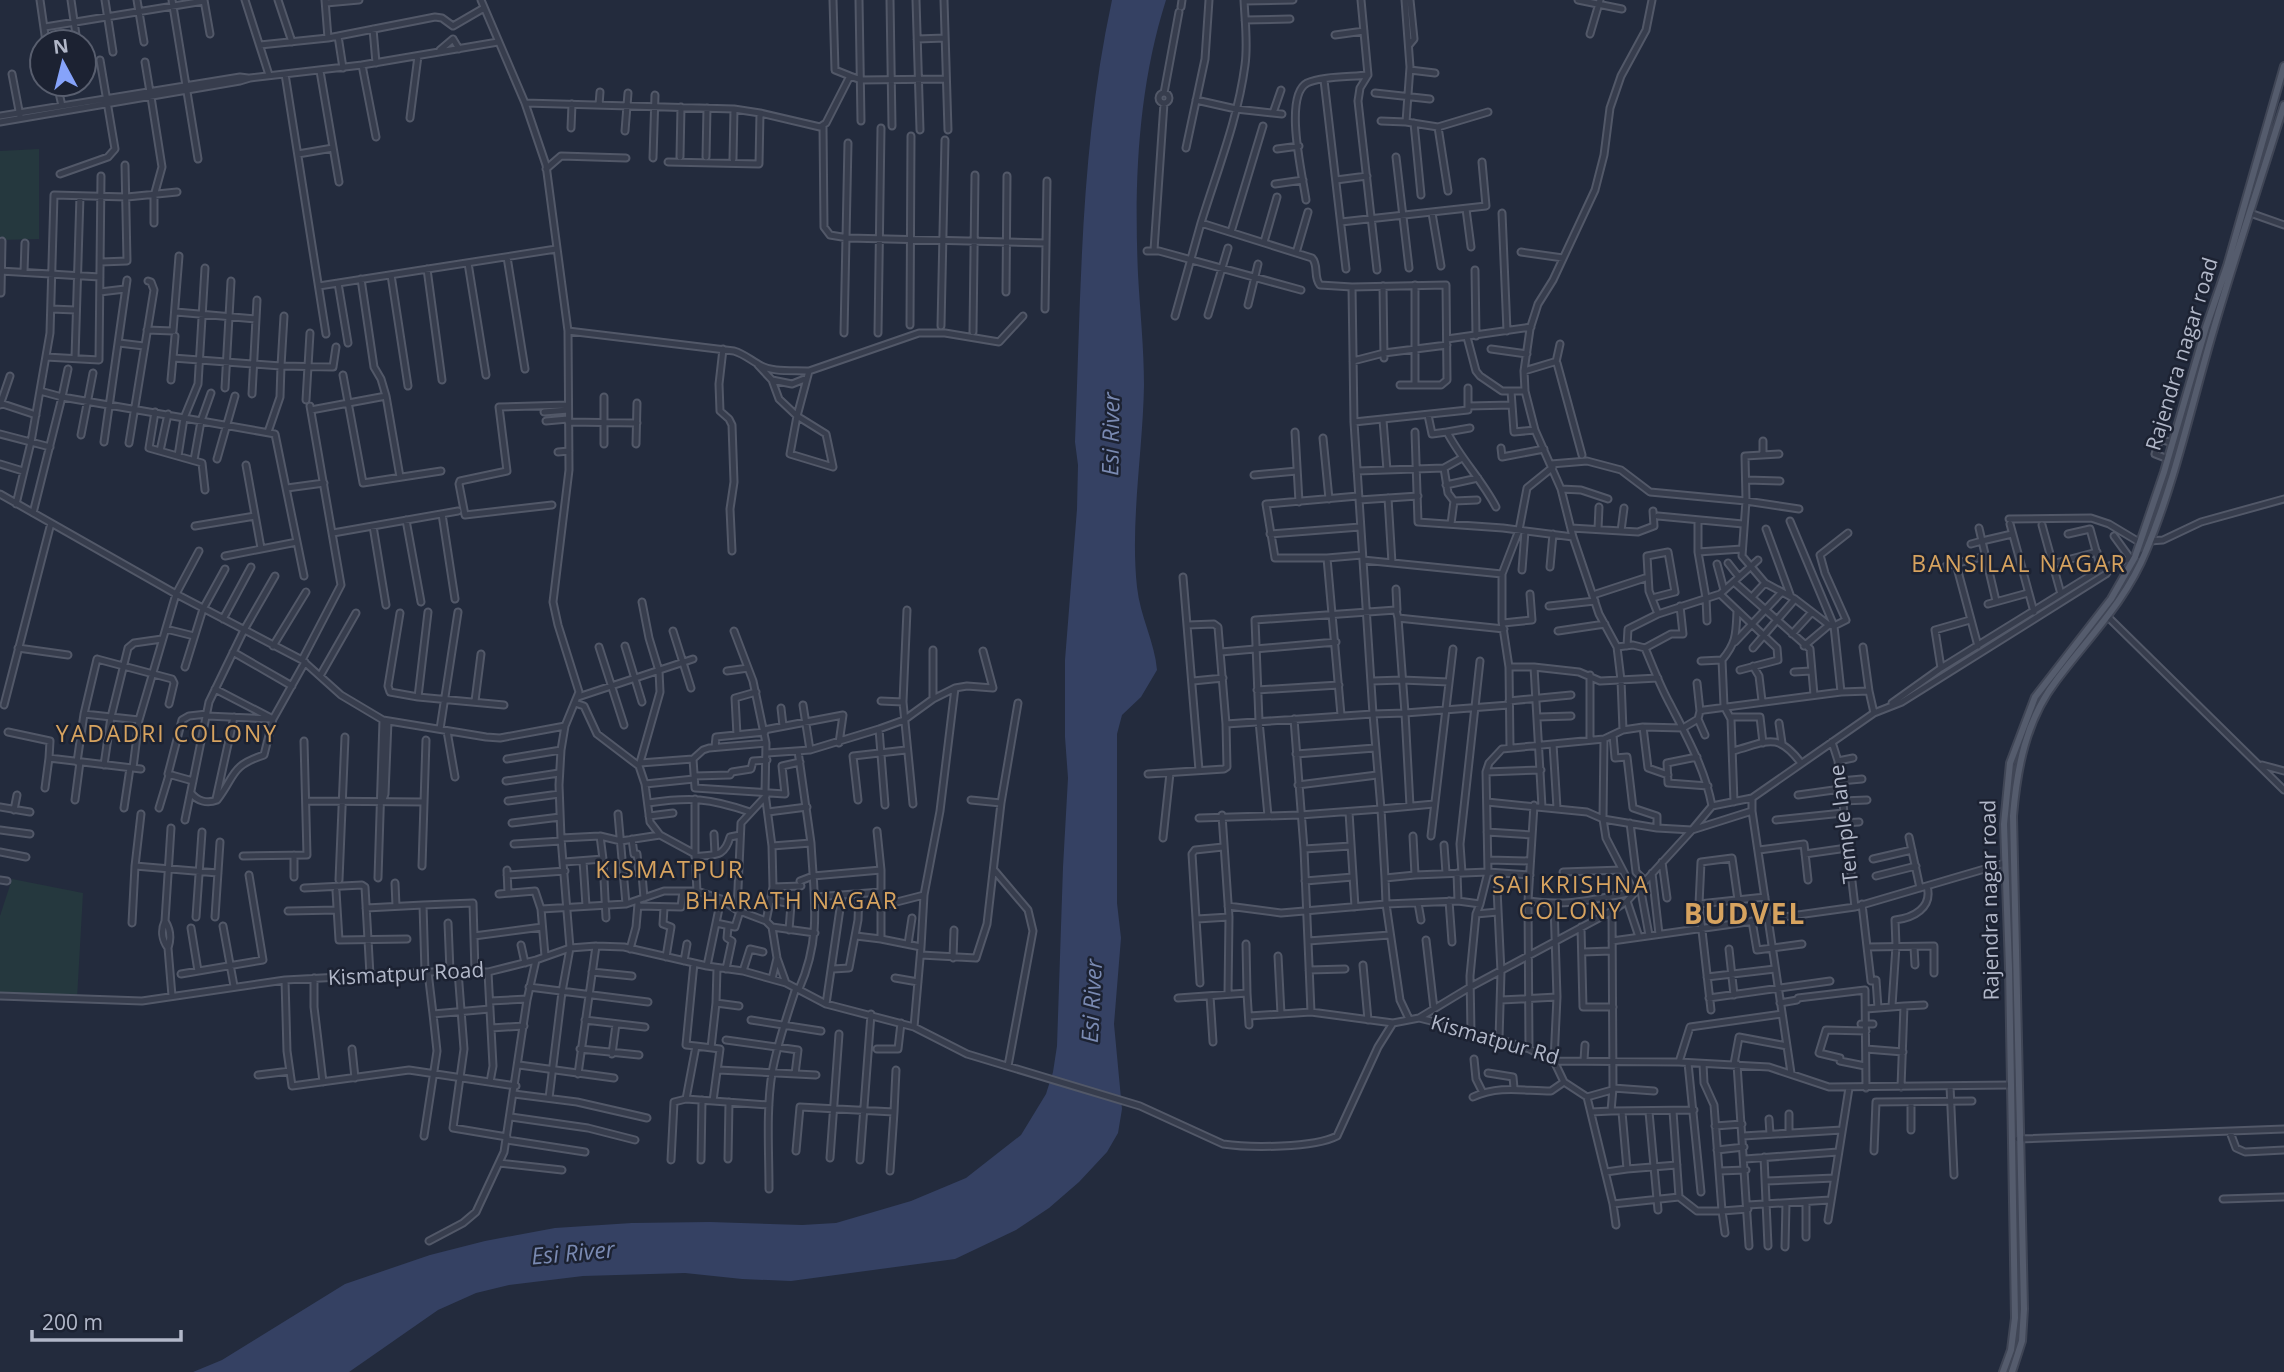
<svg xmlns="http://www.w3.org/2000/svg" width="2284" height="1372" viewBox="0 0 2284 1372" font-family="'Open Sans',sans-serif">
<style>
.green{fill:#25383e}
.water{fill:#354163}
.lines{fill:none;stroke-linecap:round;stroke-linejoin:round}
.minor-casing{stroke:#525868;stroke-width:9}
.major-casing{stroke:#404656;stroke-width:10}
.minor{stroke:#373d4d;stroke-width:5}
.major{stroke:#555c6d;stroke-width:6}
.labels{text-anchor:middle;stroke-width:5;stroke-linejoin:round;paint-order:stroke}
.street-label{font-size:21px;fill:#b2b8c9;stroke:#1c2232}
.water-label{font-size:23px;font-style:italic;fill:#7a8ab2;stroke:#1c2232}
.neighbourhood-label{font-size:23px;letter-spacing:2px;fill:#d7a35f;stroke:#1c2232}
.quarter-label{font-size:24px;letter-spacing:2px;fill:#d7a35f;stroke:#1c2232}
.district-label{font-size:28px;font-weight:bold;letter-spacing:2px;fill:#d7a35f;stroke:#1c2232}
</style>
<rect width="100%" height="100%" fill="#232b3d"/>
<path class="green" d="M39,149V239L0,240V151Z
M12,879L83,893L77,999L0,996V916Z"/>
<path class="water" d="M1112,0H1166C1138,88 1134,183 1138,274C1140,311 1144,348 1144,385C1143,451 1130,522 1137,587C1140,616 1155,643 1157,670L1141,697L1122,715L1117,734V903L1121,938L1114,1024L1122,1109L1118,1133L1107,1152L1079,1182L1049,1208L1016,1230L955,1259L791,1281L742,1279L685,1273L583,1276L509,1285L476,1293L438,1310L349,1372H193L222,1360L345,1284L430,1255L485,1241L555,1228L632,1223L710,1222L802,1225L836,1223L911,1201L966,1178L1021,1135L1046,1094L1053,1072L1057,1046L1063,867L1068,778L1065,737V660L1077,509L1078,465L1075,442C1081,293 1080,148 1112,0Z"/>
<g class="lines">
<g class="minor-casing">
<path id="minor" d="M40,0L46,42
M71,0L77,42
M105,0L113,52
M137,0L144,42
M172,0L198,159
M204,0L210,34
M245,0L269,75
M278,0L292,42
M325,0L328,38
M481,0L525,103L546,165L568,331L569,470L553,602L558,625L579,692L565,726L561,750L559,785L561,838L570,948L562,992L549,1098
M833,0L835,70L850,76
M859,0L861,121
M890,0L892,126
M916,0L920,130
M944,0L948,130
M1361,0L1368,75L1360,88L1358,101L1377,270
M1405,0L1410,67L1406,122L1438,127L1488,112
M1578,0L1622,9
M1244,1L1293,0
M326,3L359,0
M1181,7L1182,0
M1245,20L1290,19
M45,27L204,1
M373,29L376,63
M1590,34L1600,0
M1335,35L1364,31
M338,36L343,68
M917,39L945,38
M260,45L328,38L435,17L442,18L453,26L484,8
M1409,45L1414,39L1410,0
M440,50L453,39L459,49
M145,62L150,92
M362,65L376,137
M1410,70L1435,73
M320,71L339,182
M12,74L20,116
M285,74L326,334
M1324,80L1346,269
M57,84L62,106
M1164,93L1179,12
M1375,93L1430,99
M1159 98a5 5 0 1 1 10 0a5 5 0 1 1-10 0Z
M151,97L162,167L154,196V223
M1196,100L1236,109L1282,114
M525,103L734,109L760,113L820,127L826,123L850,76L861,80L946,79
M599,105L600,92
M1273,113L1281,90
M0,116L240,77L248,78
M410,118L418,56
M1381,121L1406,122
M0,122L240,81L250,78L362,65L498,42
M1414,123L1421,195
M823,126L824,227L830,235L848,238L1046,243
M1438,127L1448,191
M571,128L572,104
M625,131L628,93
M1186,148L1205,59L1209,0
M1277,149L1299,146
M298,154L333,148
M680,157L681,107
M706,157L707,108
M1396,157L1409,268
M653,158L655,95
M733,159L734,109
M668,162L759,164L760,113
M546,169L561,156L626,158
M60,174L108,157L115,149L100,60
M1336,180L1367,176
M1275,184L1303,180
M1306,200C1303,177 1283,96 1307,83C1321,76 1352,77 1368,75
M1466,209L1471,247
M1432,213L1441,266
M1502,213L1507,331
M2250,213L2284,225
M1341,222L1486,206L1482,162
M1201,223C1217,171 1238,119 1245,65C1248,44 1245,21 1244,0
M1231,232L1263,126
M1264,242L1277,197
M1154,250L1164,103
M1147,251H1159L1301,290
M1521,252L1563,258
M1296,253L1308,212
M507,257L525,369
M101,262L127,261L125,165
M468,263L486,375
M205,268L198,384L184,418L275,434L304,576
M427,269L442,380
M1475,270L1476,336
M0,271L100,277
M24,272L25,243
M391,275L408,386
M361,279L374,367L381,379L386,396
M338,283L348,343
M319,286L556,249
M1383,286L1384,358
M100,292L125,289
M1006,292L1007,176
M1,293L2,241
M1248,305L1258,264
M51,309L76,310
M1045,309L1047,181
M176,312L256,319
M1208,315L1228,248
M284,316L281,366L333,367L336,347
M1175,316L1201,223L1312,258C1319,265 1313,277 1320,285L1352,287
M910,325L911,136
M941,326L945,140
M147,330L173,331L179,256
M568,331L734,351C744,354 749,359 758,364C772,373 793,370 809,371L797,416L826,434L833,467
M973,332L975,175
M844,333L848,143
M878,333L881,128
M1467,337L1476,371L1480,376L1502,391H1525
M1447,339L1531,327
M119,343L144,346
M723,349L719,384L720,411L729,419L732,425L734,482L730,509L732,551
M1491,349L1527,354
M46,357L99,360L101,176
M75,358L80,196
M173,358L281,366L280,397L268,432
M1353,361L1384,353L1447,345
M1556,362L1560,344
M758,365L772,380L779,399L797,416L790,454L833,467
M809,371L919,333H945L999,342L1023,316
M1524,371L1554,362L1557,363L1582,455
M343,375L363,483L441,471
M171,380L175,336
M772,380L792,384L807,378
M1415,385V285
M225,388L231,281
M40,391L62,397L68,369
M1511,391L1514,432L1535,430
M252,394L257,300
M306,400L310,333
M0,403L36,415
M0,405L10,376
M1468,406L1512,405
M311,410L386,396L400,477
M155,412L149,448L202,463L205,490
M544,412L568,410
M1428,415L1432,434L1447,432C1461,459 1482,480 1496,507
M1383,420L1387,470
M546,421L568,419
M568,422L637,423
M1354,422L1468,410V388
M1295,432L1299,502
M1415,432L1418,522L1503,528L1573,537
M1447,432L1470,428
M0,434L50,447
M81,435L93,373
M1323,438L1329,499
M1763,441V455
M104,442L127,280
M129,443L154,290L151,282L148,281
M604,444V397
M636,444L637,403
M1501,448L1502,457L1544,449
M160,451L168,414
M558,452L569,451
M1779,454L1745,456L1746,501L1742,556L1765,583L1795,599L1829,625L1834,626L1846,620L1825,573L1820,555L1848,533
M217,459L235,396
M2168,459L2155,454L2160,439L2172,443
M194,460L201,421L211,393
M0,464L23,471
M1551,464L1587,461L1621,470L1650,492L1746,501L1799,509
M246,465L261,548
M1444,468L1448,493L1454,501L1477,500
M1357,471L1444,468L1462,458
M1254,475L1297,471
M1747,480L1780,481
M1446,485L1478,478
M287,488L324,483
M1561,489L1581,490L1608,499
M0,494L176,594L302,660L341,695L383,720L486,737L500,738L565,726
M1358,496L1266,504L1275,558H1327L1362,555
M1388,498L1392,563
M1359,500L1418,496
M16,504L31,442L50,333L54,195L127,197L177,192
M552,505L465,515L459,484L460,481L507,471L499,407L568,405
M33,513L62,397L184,418L178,456
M442,514L455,599
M1658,516L1743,524
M2009,519L2091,518L2109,524L2139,542
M406,520L421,602
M1698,520V552L1706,598L1707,621
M1451,524L1454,501
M2010,524L2034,612
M2042,525L2061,594
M195,526L255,516
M373,526L386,605
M1571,528L1638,532L1654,526L1653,511
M1598,529L1599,507
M1766,529L1791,597
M1621,531L1624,508
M333,533L458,511
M1270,534L1360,527
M2068,534L2090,529L2101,569
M2114,536L2130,558
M2150,541L2163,540L2201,522L2284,499
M1971,544L1982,541L1979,528
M1698,552L1742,549
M225,556L297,542
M1327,558L1341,715
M1363,560L1502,574
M1728,563L1739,577
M1717,564L1724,590
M1956,564L1978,646
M2052,564L2097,552
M1946,566L1986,556
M1550,567L1553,534
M1522,570L1525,531
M1183,577L1199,770
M1734,582L1810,649L1814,695
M1396,589L1397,610
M1720,594L1777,648L1778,660L1740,670
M1593,595L1648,577
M1752,597L1765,583
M1652,598L1675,592L1668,552L1647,556L1649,591L1658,614
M1996,601L1982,541L2012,534
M1988,604L2028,593
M1549,606L1595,601
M907,610L903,702L913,804
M400,613L388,686L390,692L418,697L504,705
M2108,617L2284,790
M223,619L251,567
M1503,623L1532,620L1530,594
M166,629L194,636
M673,631L691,688
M734,631L753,681L766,743L765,793L772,846L773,887L766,921
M1558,631L1605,624
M1792,634L1812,612
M1735,642L1781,593
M273,646L306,592
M625,646L642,702
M1627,646L1628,629L1658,614L1720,594L1758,560
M1804,646L1829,625
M599,647L624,725
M1617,647L1599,614L1573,537L1561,489L1535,430L1525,391L1524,371L1530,329L1538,304L1553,280L1595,190L1604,155L1610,108L1621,76L1646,30L1652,0
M18,648L68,655
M1645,648L1671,634H1683L1680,606
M1753,648L1795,599
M933,650V699
M233,652L292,686
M1221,652L1336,642
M302,660L341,585L310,406
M1722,660L1724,706L1731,719L1734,802
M1701,661L1722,660C1737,642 1736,633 1737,611
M1753,666L1759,676L1762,701
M185,667L203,609L225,569
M1509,667H1534L1579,672L1600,681L1658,678
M1534,667L1542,807
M1941,668L1935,630L1970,620
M727,671L748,668
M1794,672L1811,671
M320,676L356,613
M1193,681L1223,678
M1372,681L1402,680L1449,682
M1697,683L1700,711
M1257,690L1339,685
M1869,691L1874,713
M1841,692L1869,691L1863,647
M418,697L428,612
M578,697L693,659
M475,701L481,654
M881,701L903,702
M1509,701L1571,695
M575,703L584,706L597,734L639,766L645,784L650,822L660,835L695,854L697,891
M1892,703L1941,668L2101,569L2145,553
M4,705L51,523
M803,705L810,750
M781,708L783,726
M84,714L139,720L176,594L199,551
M207,716L273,719L305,662
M1538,717L1571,716
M1730,717H1760L1763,743
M1294,719L1304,849L1311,1012
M1698,719L1705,735
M1779,723L1782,743
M1226,724L1373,714L1354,422L1352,287L1446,285L1447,380L1441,385H1400
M1643,727L1648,768L1668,775
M440,729L458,612
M879,729L885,805
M764,730L843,715L839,743
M1623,730L1621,680L1617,647L1633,645L1645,648C1653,667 1660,686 1670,704C1687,737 1705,769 1712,806L1752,798
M447,731L455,777
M8,732L50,741L49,758L141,769
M737,735L735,698L756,692
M1613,735L1615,758L1627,757L1633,808L1657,816V828
M1590,740V675
M1832,742L1838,761L1855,907
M1553,744L1557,808
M715,747L716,737L765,732
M1510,747L1509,667L1502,621V574L1519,530L1527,488L1553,467
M798,751L811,843
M1733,751C1767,742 1777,731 1801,763
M767,753L810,750L879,729L904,720L933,699L955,688L967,686L993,688L983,651
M1296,754L1375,748
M1697,757L1667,763L1668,783L1708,786
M507,759L561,750
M693,759L695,788L785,794L782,766L800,762
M1838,761L1853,758
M77,762L84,714L97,659L172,679L174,683L169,704
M640,763L693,759L703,750L709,748L766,743
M104,765L111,717L128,648L134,643L162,639
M2262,765L2284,771
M639,766L660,692L659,671L649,638L642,602
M133,768L139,720
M1486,772L1541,770
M1148,774L1224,769L1227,767L1226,724L1218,627L1214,624L1188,625
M694,776L730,775L732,772L751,769L753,761L767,760
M193,781L168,774L182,720L189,716L207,714
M506,781L559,773
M1840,781L1862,779
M645,784L694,779
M1298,785L1377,775
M45,788L49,758
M191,793C197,801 207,804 217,800C236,775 230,766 264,755L273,719L215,689
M1798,795L1841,789
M216,799L234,717
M75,800L80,762
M858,800L853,756L906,750
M307,801L424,802
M508,801L559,794
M1842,801L1867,800
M382,802L385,794L388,721
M1487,802L1587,812L1603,819L1604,739
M648,803C691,797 709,798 750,812
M1001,803L1018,703
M1410,806L1405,713L1509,705
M0,807L30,812
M124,808L130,768
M159,808L169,775
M14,810L17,795
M1752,811L1791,1073
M768,812L807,807
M1349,812L1355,907
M618,814L626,904
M1222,815L1229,917L1228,994
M649,816L673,813
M1268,816L1259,721L1255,620L1396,610L1398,618L1504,629
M1199,818L1300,815L1381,809L1373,714L1405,713L1398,618
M185,820L209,702L244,630L275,576
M1776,820L1843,813
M512,823L560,817
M1630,823L1636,872L1644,880
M1844,823L1859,822
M0,830L30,834
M877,831L881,870V939L921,947L914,1027
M1487,832L1532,835
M714,834L715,854
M600,836L603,859
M1413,836L1415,875
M1431,836L1453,649
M1909,837L1920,888
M561,838L600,836L621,841L660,835
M1163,838L1170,773
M632,839L634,854H637L639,874H642L644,898
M514,844L561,841
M1444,845L1446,873
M772,846L811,843C814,898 822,937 799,989
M1304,849L1351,846
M1759,850L1804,844L1808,880
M0,852L26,857
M695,854V799
M1805,854L1847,848
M294,855V877
M243,856L307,855L304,741
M695,857C715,854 724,858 730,837L740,835
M1873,859L1912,850
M1489,860L1530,861
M583,861L586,906
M564,862L603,859L606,918
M1662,862L1667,898
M135,866L218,873
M422,866L426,740
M507,870L508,893
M994,870L1028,910L1033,931L1008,1066
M1488,872L1480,904L1458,901L1386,904L1385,878L1415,875Z
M1563,872L1622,870
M1457,873L1458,901
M1462,873L1460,844L1480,661
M1652,873L1659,934
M507,875L565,871
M1530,875L1488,872L1486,772L1489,763L1502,749L1604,739L1623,730L1643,727L1683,728L1698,719L1700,711L1704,710L1841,692L1834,626L1790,521
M1876,876L1916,866
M378,878L383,720
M1385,878L1381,809L1434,804
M0,880L7,881
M339,880L345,737
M800,881L813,876L881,870
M1305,881L1353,877
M395,883L396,906
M1640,886L1649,935
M773,887L801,886
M304,888L362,885L365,887L370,975
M1497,889L1501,972L1499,1039
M336,891L339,940L407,939
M499,894L535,891L541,909
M815,897L881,892
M772,900L791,904L789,930
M1449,901L1452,942
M1528,901C1569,907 1594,899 1634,892L1606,838L1603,819L1657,828L1692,830L1712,806
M1627,901L1639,937
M1418,903L1421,920
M1480,904L1476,914L1498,912
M1699,904L1765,897
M1862,904L1871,981L1876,980L1878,1008
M423,905L473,903L475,972
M1554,905L1557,997L1554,1061L1564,1082L1587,1097L1613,1204L1679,1197L1697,1211H1722L1725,1233
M638,906L681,907L683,891
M881,906L924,895
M1228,906L1281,913L1386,904L1400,1000L1409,1019
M366,908L423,905L425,972
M664,908L663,924L671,927L666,957
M737,910L741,823L766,796
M288,911L337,910
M1612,911L1613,1088
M196,917L202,832
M215,917L220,842
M1197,919L1229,917
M165,921L171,828
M1752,921L1757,950L1802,944
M132,923L135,866L141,814
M448,923L450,971
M716,923L735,927L740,911
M223,926L234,986
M772,927L777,958L786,983
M1581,927L1583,1007H1613
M191,928L198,971
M474,936L542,927
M856,936L881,939
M1426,940L1434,1009
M1308,941L1390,935
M1612,941L1855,907L2005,863
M908,944L912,918
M521,945L525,963
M921,947L924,895L940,811L955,688
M1867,947L1934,946V973
M1914,947L1915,965
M168,948C171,939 170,929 165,921C161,930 162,940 168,948L172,996
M630,949L636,927L638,904
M1729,949L1734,995
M1583,952L1611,951
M921,955L976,958L987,924L1001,803L971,800
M545,956L541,909L626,904L664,891H697L721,899L737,910L766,921L772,927L815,933
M1278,956L1281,1014
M953,958L954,930
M684,961L687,944
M694,963L686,1045L696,1046L686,1099L769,1105
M1363,965L1368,1020
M707,966L721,899
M726,969L732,941L727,938L728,927
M833,969L849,968L858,920L859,894
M1309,970L1345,969
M458,971L464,1049L453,1128L507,1137
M743,971L750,949L763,952
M428,972L433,1014L490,1009
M488,972L493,1066L490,1082
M592,972L632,976
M181,974L263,960L249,875
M1707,977L1775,969
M314,978V1007L323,1082
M895,978L918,982
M772,979L777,958
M285,980L287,1051L292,1086L409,1070L516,1086
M1200,983L1192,854L1195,850L1223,847
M529,987L648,1002
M1247,993L1249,1025
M0,996L142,1001L285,980L450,971L488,972L536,960L570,948L596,946L624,947L707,966L743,971L786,983L826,1004L914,1027L967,1054L1140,1106L1223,1144C1250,1148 1314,1148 1337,1136L1378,1047L1393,1023L1419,1018L1431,1021L1459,1031L1499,1039L1529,1049L1554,1061L1679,1062L1769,1067L1829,1087L2010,1085
M1210,996L1213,1042
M1178,998L1247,993L1246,944
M1709,998L1830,981
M1501,1000L1557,997
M490,1001L527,999
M716,1003L739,1006
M1780,1003L1797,1000L1798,998L1865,990L1866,1088
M826,1004L842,895
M1892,1006L1896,946L1895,920C1913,918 1933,908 1927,886
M1904,1006L1924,1005
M1866,1009L1904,1006L1901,1087
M1711,1010L1699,904L1701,862L1732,858L1738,900
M1249,1016L1311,1012L1393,1023
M1419,1018L1472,986L1612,911L1627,901L1692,830L1752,811V798L1874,713L1902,702L2106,574L2114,563
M585,1020L645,1027
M751,1020L821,1031
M1861,1024H1873
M491,1028L524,1026
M1471,1033L1470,976L1476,914
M726,1040L798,1050L795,1074
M696,1046L720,1049L713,1101
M711,1048L716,1003L717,968
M352,1049L355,1078
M580,1049L639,1055
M877,1049H898L901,1023
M1529,1049L1528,901L1534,805
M1866,1049L1903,1052
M612,1054L616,1024
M1474,1059L1476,1079L1483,1093
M1584,1060L1585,1045
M1679,1062L1690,1027L1782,1014
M1688,1063L1701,1192
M1703,1064L1704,1083L1714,1105L1722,1211L1748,1209
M1734,1064L1739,1037L1787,1046
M1737,1064L1749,1246
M519,1065L614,1078
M1865,1066L1840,1061V1058L1819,1053L1826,1030L1866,1031
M718,1070L816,1075
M1488,1073L1513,1077L1514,1088
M578,1074L596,946
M258,1075L290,1071
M1950,1086L1954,1175
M1654,1091L1613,1088L1611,1111L1694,1110
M514,1094L577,1102L647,1118
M1473,1097C1500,1085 1523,1091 1551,1091L1564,1082
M1587,1097L1612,1090
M1673,1111L1679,1197
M894,1112L896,1070
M1591,1112L1611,1111
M1622,1112L1627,1169L1677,1165
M1649,1112L1658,1210
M1789,1114V1133
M511,1117L588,1128L635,1140
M1769,1119L1770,1134
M1715,1126L1742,1124
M1911,1130V1102
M2230,1132L2236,1148L2245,1152L2284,1150
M424,1136L437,1051L433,1014
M1743,1136L1842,1130
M2018,1139L2284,1129
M507,1140L585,1152
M1717,1150L1744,1147
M796,1151L800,1107L894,1112L890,1171
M1874,1151L1876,1102L1972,1101
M1764,1157L1768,1246
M830,1158L839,1034
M728,1159L729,1102
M1745,1159L1838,1152
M671,1160L674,1102L686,1099
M701,1160L702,1100
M860,1160L871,1014
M499,1163L562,1170
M1719,1171L1746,1170
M1606,1172L1627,1169
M1766,1181L1834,1178
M769,1189C769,1151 766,1111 772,1073C777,1044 787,1016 796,988
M2223,1199L2284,1197
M1806,1202V1237
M1613,1204L1616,1225
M1748,1205L1830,1200
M1828,1220L1849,1088
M429,1241L463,1223L476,1212L504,1152L527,1000L536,960
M1785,1247L1786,1203"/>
</g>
<g class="major-casing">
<path id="major" d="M2003,1372L2011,1350L2015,1318L2009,968L2004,824L2010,763L2035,697L2111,599L2135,557L2164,472L2206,327L2227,266L2284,66
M2012,1372L2022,1341L2024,1309L2013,816C2017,768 2026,720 2056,681C2088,638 2126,601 2146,551C2176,479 2192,402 2214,328C2236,253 2261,179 2284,105"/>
</g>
<use href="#minor" class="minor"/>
<use href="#major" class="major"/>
</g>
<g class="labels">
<g class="street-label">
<text transform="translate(2182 354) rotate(-73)" y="7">Rajendra nagar road</text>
<text transform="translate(1844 824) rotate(-97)" y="7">Temple lane</text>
<text transform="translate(1990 900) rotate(-91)" y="7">Rajendra nagar road</text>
<text transform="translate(406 974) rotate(-3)" y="7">Kismatpur Road</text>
<text transform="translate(1495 1040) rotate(16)" y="7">Kismatpur Rd</text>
</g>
<g class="water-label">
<text transform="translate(1111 434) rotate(-89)" y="8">Esi River</text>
<text transform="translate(1092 1001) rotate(-87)" y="8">Esi River</text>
<text transform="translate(573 1253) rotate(-5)" y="8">Esi River</text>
</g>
<g class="neighbourhood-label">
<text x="2019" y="572">BANSILAL NAGAR</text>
<text x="167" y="742">YADADRI COLONY</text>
<text x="1571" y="893">SAI KRISHNA<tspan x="1571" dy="26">COLONY</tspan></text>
<text x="792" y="909">BHARATH NAGAR</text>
</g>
<g class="quarter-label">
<text x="670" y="878">KISMATPUR</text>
</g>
<g class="district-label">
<text x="1745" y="924">BUDVEL</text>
</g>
</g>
<g transform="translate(63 63) rotate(353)"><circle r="33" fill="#1c2232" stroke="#585e6e" stroke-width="2"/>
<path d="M0-5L12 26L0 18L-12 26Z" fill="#86a3fa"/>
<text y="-10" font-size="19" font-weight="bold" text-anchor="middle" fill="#b2b8c9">N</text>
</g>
<path d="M32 1330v10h149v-10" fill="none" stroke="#b2b8c9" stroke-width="3.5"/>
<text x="42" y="1330" font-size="21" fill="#b2b8c9" stroke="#1c2232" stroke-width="5" paint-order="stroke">200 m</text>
</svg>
